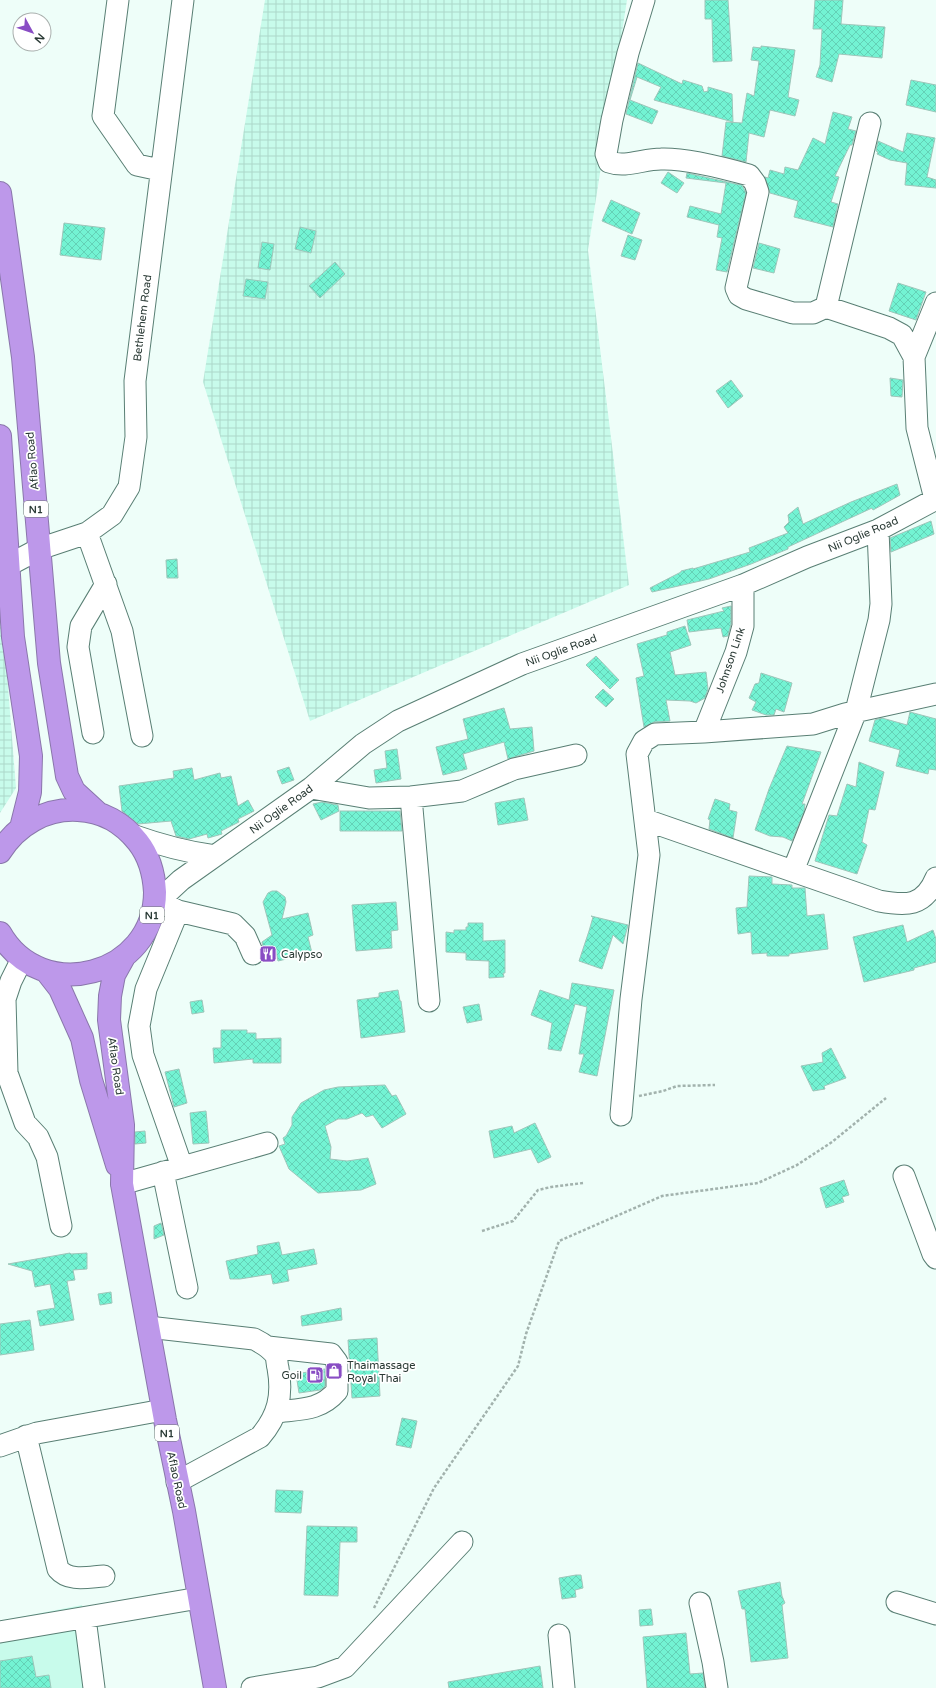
<svg xmlns="http://www.w3.org/2000/svg" width="936" height="1688" viewBox="0 0 936 1688" font-family="'Varela Round',sans-serif">
<style>
.built{fill:#c8fbeb}
.industrial{fill:url(#industrial-grid)}
.building{fill:url(#building-cross-hatch);stroke:#9ec6ba}
.lines{fill:none;stroke-linecap:round;stroke-linejoin:round}
.minor-casing{stroke:#597f74;stroke-width:23}
.highway-casing{stroke:#8a77ab;stroke-width:24}
.path{stroke:#a2b2ad;stroke-width:2.5;stroke-dasharray:3 2;stroke-linecap:butt}
.minor{stroke:#fff;stroke-width:21}
.highway{stroke:#bd98ea;stroke-width:22}
.labels{text-anchor:middle;stroke-width:3.5;stroke-linejoin:round;paint-order:stroke}
.shield{fill:#fff;stroke:#6a7572;stroke-width:1}
.shield-label{font-size:10px;font-weight:bold;fill:#2a3a35}
.street-label{font-size:11px;fill:#2a3a35;stroke:#fff}
.poi-label{font-size:11px;fill:#2a3a35;stroke:#fff;text-anchor:start}
</style>
<defs>
<pattern id="industrial-grid" width="8" height="8" patternUnits="userSpaceOnUse"><rect width="8" height="8" fill="#c8fbeb"/><path d="M0 4h8M4 0v8" fill="none" stroke="#acd8ca"/></pattern>
<pattern id="building-cross-hatch" width="8" height="8" patternUnits="userSpaceOnUse"><rect width="8" height="8" fill="#73f3d3"/><path d="M0 0l8 8M0 8l8-8" fill="none" stroke="#64d1b6"/></pattern>
</defs>
<rect width="100%" height="100%" fill="#eefef9"/>
<path class="built" d="M82,1605L95,1688H0V1621Z"/>
<path class="industrial" d="M265,0H627L588,250L629,585L310,721L203,382Z
M0,585L16,788L0,813Z"/>
<path class="building" d="M705,0H728L732,61L713,62L712,19H705Z
M815,0H843L841,24L885,27L882,58L839,54L832,82L816,77L820,65L822,29H813Z
M761,46L795,50L788,97L799,100L795,116L770,110L764,137L749,133L746,162L722,156L726,122L742,123L747,93L754,96L759,61L751,60L753,47L761,48Z
M638,63L682,84L683,80L702,86L704,92L708,91V87L732,94L733,122L654,100L661,87L637,77L630,100L658,111L652,124L626,114Z
M911,80L936,85V112L906,105Z
M833,112L852,117L848,129L856,131L852,145H850L835,176L839,177L831,202L838,204L833,227L794,217L798,201L770,193L765,177L768,178L770,170L784,174L785,167L798,170L813,138L825,144Z
M907,133L935,138L927,177L936,180V188L905,185L907,163L890,160L877,154L878,152L876,151L878,141L903,152Z
M668,172L684,183L677,193L661,183Z
M687,173L736,184L742,185L746,193L727,272L716,270L722,238L717,237L719,225L687,217L690,206L721,214L726,183L686,178Z
M611,200L640,213L632,234L602,221Z
M64,223L105,228L101,260L60,255Z
M300,227L316,231L311,253L295,249Z
M628,235L642,240L635,260L621,256Z
M262,242L274,244L270,270L258,268Z
M759,243L780,249L774,273L753,268Z
M335,262L345,274L320,298L309,286Z
M246,279L268,282L265,299L243,296Z
M898,283L926,292L916,320L889,311Z
M890,378L903,380L902,397L891,396Z
M731,380L743,396L728,408L716,391Z
M897,484L900,495L873,510L872,508L788,547V549L751,564L709,579L652,592L650,588L681,572V571L693,568V569L750,552L749,548L788,533L784,527L789,522L788,515L798,507L803,524L851,502Z
M931,521L934,534L891,552L890,538Z
M177,559L178,578H167L166,560Z
M731,606V624L728,636L723,637L721,628L689,632L687,620L724,611L722,608Z
M685,626L691,645L670,652L675,675L706,672L708,689L705,698L696,703L690,701L666,700L670,721L654,722L644,727L636,678L644,676L637,644L667,635V632Z
M596,656L619,680L610,689L586,665Z
M761,673L792,683L784,712L776,709L774,715H766L752,710L756,702L749,698L755,684L759,683Z
M603,689L614,699L606,707L595,697Z
M504,708L510,729L532,727L534,751L508,759L504,742L463,754L467,769L443,775L436,747L468,739L463,719Z
M910,712L936,719V770L929,769L928,774L896,766L900,750L869,741L875,720L882,718L907,725Z
M787,746L821,752L802,804H805L804,812L792,841L783,837L770,836L755,830L769,789Z
M397,749L401,779L376,783L374,770L387,768L385,751Z
M859,762L884,772L875,810L869,809L862,842L867,845L857,874L815,861L829,815L837,816L847,784L856,787Z
M289,767L294,780L282,784L277,771Z
M192,768L194,780L220,773L221,778L231,776L238,806L248,800L254,811L238,819L239,822L221,831L222,834L208,838L207,834L189,839L176,836L171,821L138,824L122,811L119,786L174,778L173,771Z
M524,798L528,820L498,825L495,803Z
M715,799L730,804L729,810L737,812L733,838L709,829L710,820L708,819Z
M322,802L338,805L339,811L321,820L313,804Z
M340,811H400L402,831H340Z
M749,876L772,877V884L792,885V888H805L807,916L824,914L828,949L789,954V956H767V953L752,954L751,932L738,934L736,908L747,907Z
M272,891H277L285,897L286,902L282,919L308,913L313,935L308,937L312,953L278,961L276,952L264,951L262,942L272,935L263,902L268,893Z
M396,902L398,930L391,931L392,948L356,951L352,905Z
M591,916L628,925L623,944L613,935L602,969L579,961L589,931L593,917Z
M468,923H483V941L505,940V973H503L504,977L489,978V961L466,960V953L446,952V932L454,933V930H466V927H468Z
M903,925L907,942L933,930L936,939V962L914,968V970L864,982L853,937Z
M572,983L614,990L597,1076L579,1072L584,1054H579L587,1007L575,1004L561,1051L548,1049L552,1023L531,1015L540,990L569,1000Z
M398,990L400,1001H401L405,1032L361,1038L357,1000L379,997V993Z
M202,1000L204,1012L192,1014L190,1002Z
M479,1004L482,1020L467,1023L463,1007Z
M221,1030H247V1033H256V1039L281,1038V1063H253V1059L214,1063L213,1048H221Z
M831,1048L846,1078L824,1086L825,1089L813,1091L801,1066L823,1062L822,1053Z
M179,1069L187,1103L174,1107L165,1072Z
M385,1085L392,1096L396,1095L406,1114L382,1128L373,1115L366,1117L362,1113L347,1119H338L325,1126L331,1147L330,1159L347,1161L368,1158L376,1184L361,1190L318,1193L289,1169L279,1146L285,1144L283,1138L286,1136L292,1125V1117L301,1103L324,1090L338,1087Z
M206,1111L209,1143L193,1144L190,1113Z
M535,1123L551,1157L538,1163L531,1149L494,1158L489,1131L512,1126L514,1133Z
M145,1131L146,1143L135,1144V1132Z
M844,1180L849,1195L842,1197L844,1202L826,1208L820,1188Z
M161,1223L164,1235L154,1239V1226Z
M279,1242L282,1255L314,1249L317,1264L287,1270L289,1281L273,1284L271,1274L240,1279H230L226,1261L258,1254L257,1246Z
M70,1253L71,1254L87,1253V1269L73,1270L75,1280L67,1281L74,1320L40,1326L37,1311L55,1308L50,1284L35,1287L32,1271L8,1264Z
M111,1292L112,1303L100,1305L98,1294Z
M341,1308L342,1320L302,1326L301,1316Z
M30,1320L34,1350L0,1355V1324Z
M377,1338L380,1396L352,1398L348,1340Z
M325,1369V1386L323,1388L320,1390L299,1393L296,1374Z
M402,1418L417,1421L411,1448L396,1445Z
M276,1490L303,1491L301,1513L275,1512Z
M307,1526L357,1527V1542H340L338,1596L304,1595Z
M576,1575H581L583,1588L575,1590L576,1597L562,1599L559,1578Z
M780,1582L782,1596L785,1603L782,1605L788,1658L751,1662L745,1609H742L738,1591Z
M651,1609L653,1625L640,1626L639,1610Z
M686,1633L690,1674L703,1673L705,1688H647L643,1637Z
M32,1656L36,1677L49,1675L51,1688H0V1661Z
M540,1666L543,1688H449L448,1682Z"/>
<g class="lines">
<g class="minor-casing">
<path id="minor" d="M118,0L103,116L137,165L160,170
M644,0L628,53L612,120L606,154L609,162C626,168 643,159 661,159C685,158 724,168 749,175L755,183L758,192L736,288L739,295L746,299L793,313H813L826,307L889,328L902,335L914,357L917,428L935,499
M826,307L870,123
M914,357L936,303
M87,533L122,631L142,736
M7,566L39,549L87,533L112,515L129,487L136,437L135,381L183,0
M704,732L736,652L743,626V585
M93,733L78,647L81,626L106,584
M311,788L369,798L411,797L462,791L514,769L576,755
M411,797L429,1001
M646,820L879,901C906,906 924,907 936,878
M132,835C160,845 186,852 215,856
M793,871L856,711L879,620L881,604L878,530
M166,905L178,911L233,924L245,936L253,954
M153,911L167,893L181,880L311,788L363,744L398,721L522,664L743,585L807,557L878,530L936,499
M178,911L146,989L139,1026L143,1055L182,1167
M22,959L11,981L5,999L7,1073L25,1123L38,1137L47,1157L61,1226
M621,1115L631,999L649,855L637,754L644,741L655,734L704,732L813,724L845,714L936,694
M163,1172L187,1288
M904,1176L933,1254L936,1258
M122,1184L267,1143
M148,1327L254,1339C262,1343 271,1348 276,1356C277,1359 277,1365 278,1368C283,1396 278,1416 260,1437L177,1482
M268,1347L331,1354L337,1362V1391C320,1411 300,1409 276,1412
M26,1436L58,1569C69,1582 88,1577 104,1576
M0,1446L37,1433L163,1410
M897,1602L936,1614
M700,1603L713,1662L717,1688
M85,1618L94,1688
M0,1632L199,1598
M559,1635L564,1688
M252,1688L318,1677L345,1667L462,1542"/>
</g>
<g class="highway-casing">
<path id="highway" d="M0,193L23,357L49,663L67,776L74,791L98,813
M0,436L13,637L31,756L30,792L21,828
M0,852C17,825 46,808 78,810C102,811 123,823 138,842C149,856 154,874 155,892C155,976 41,1006 0,933
M124,957L114,975L110,996L109,1020L123,1125L122,1184L165,1420L184,1511L215,1688
M46,971L60,989L82,1038L91,1080L117,1165"/>
</g>
<path class="path" d="M639,1096L663,1091L677,1086L715,1085
M482,1231L513,1221L538,1190L551,1187L583,1183
M374,1608L434,1488L518,1366L526,1334L559,1241L662,1196L758,1183L797,1165L832,1142L886,1098"/>
<use href="#minor" class="minor"/>
<use href="#highway" class="highway"/>
</g>
<defs>
<g id="restaurant-square" transform="scale(0.9)"><rect x="-9" y="-9" width="18" height="18" rx="4" fill="#894dc4" stroke="#fff"/><path d="M-5-6h1v4h1v-4h1v4h1v-4h1v5L-1.5 .5V6h-2V.5L-5-1ZM5-6V6H3V1.5H1.5Q1.5-4 5-6Z" fill="#fff"/></g>
<g id="shop-square" transform="scale(0.9)"><rect x="-9" y="-9" width="18" height="18" rx="4" fill="#894dc4" stroke="#fff"/><path d="M-5-2.5h2.3a2.7 3.5 0 0 1 5.4 0H5L5.5 6h-11ZM-1.5-2.5h3a1.5 2.3 0 0 0-3 0Z" fill="#fff"/></g>
<g id="fuel-square" transform="scale(0.9)"><rect x="-9" y="-9" width="18" height="18" rx="4" fill="#894dc4" stroke="#fff"/><path d="M-5.5-6h7V0h2V4h1.3V-2.5L3-4.5l.8-.8L6-3V5H2.5V1h-1V6h-7ZM-4.2-4.7v3.2H.2V-4.7Z" fill="#fff"/></g>
</defs>
<g fill-rule="evenodd">
<use href="#restaurant-square" x="268" y="954"/>
<use href="#shop-square" x="334" y="1371"/>
<use href="#fuel-square" x="315" y="1375"/>
</g>
<g class="labels">
<g class="shield">
<rect x="24" y="501" width="24" height="16" rx="3"/>
<rect x="140" y="907" width="24" height="16" rx="3"/>
<rect x="155" y="1425" width="24" height="16" rx="3"/>
</g>
<g class="shield-label">
<text x="36" y="513">N1</text>
<text x="152" y="919">N1</text>
<text x="167" y="1437">N1</text>
</g>
<g class="street-label">
<text transform="translate(142 318) rotate(-83)" y="4">Bethlehem Road</text>
<text transform="translate(32 461) rotate(-95)" y="4">Aflao Road</text>
<text transform="translate(863 534) rotate(-23)" y="4">Nii Oglie Road</text>
<text transform="translate(561 650) rotate(-20)" y="4">Nii Oglie Road</text>
<text transform="translate(730 660) rotate(-71)" y="4">Johnson Link</text>
<text transform="translate(281 809) rotate(-36)" y="4">Nii Oglie Road</text>
<text transform="translate(116 1066) rotate(82)" y="4">Aflao Road</text>
<text transform="translate(177 1480) rotate(78)" y="4">Aflao Road</text>
</g>
<g class="poi-label">
<text x="281" y="958">Calypso</text>
<text x="347" y="1369">Thaimassage<tspan x="347" dy="13">Royal Thai</tspan></text>
<text x="302" y="1379" text-anchor="end">Goil</text>
</g>
</g>
<g transform="translate(32 32) rotate(130)"><circle r="19" fill="#ffffff" stroke="#aab0ae"/>
<path d="M0-3L7 15L0 10L-7 15Z" fill="#894dc4"/>
<text y="-6" font-size="11" font-weight="bold" text-anchor="middle" fill="#2a3a35">N</text>
</g>
</svg>
